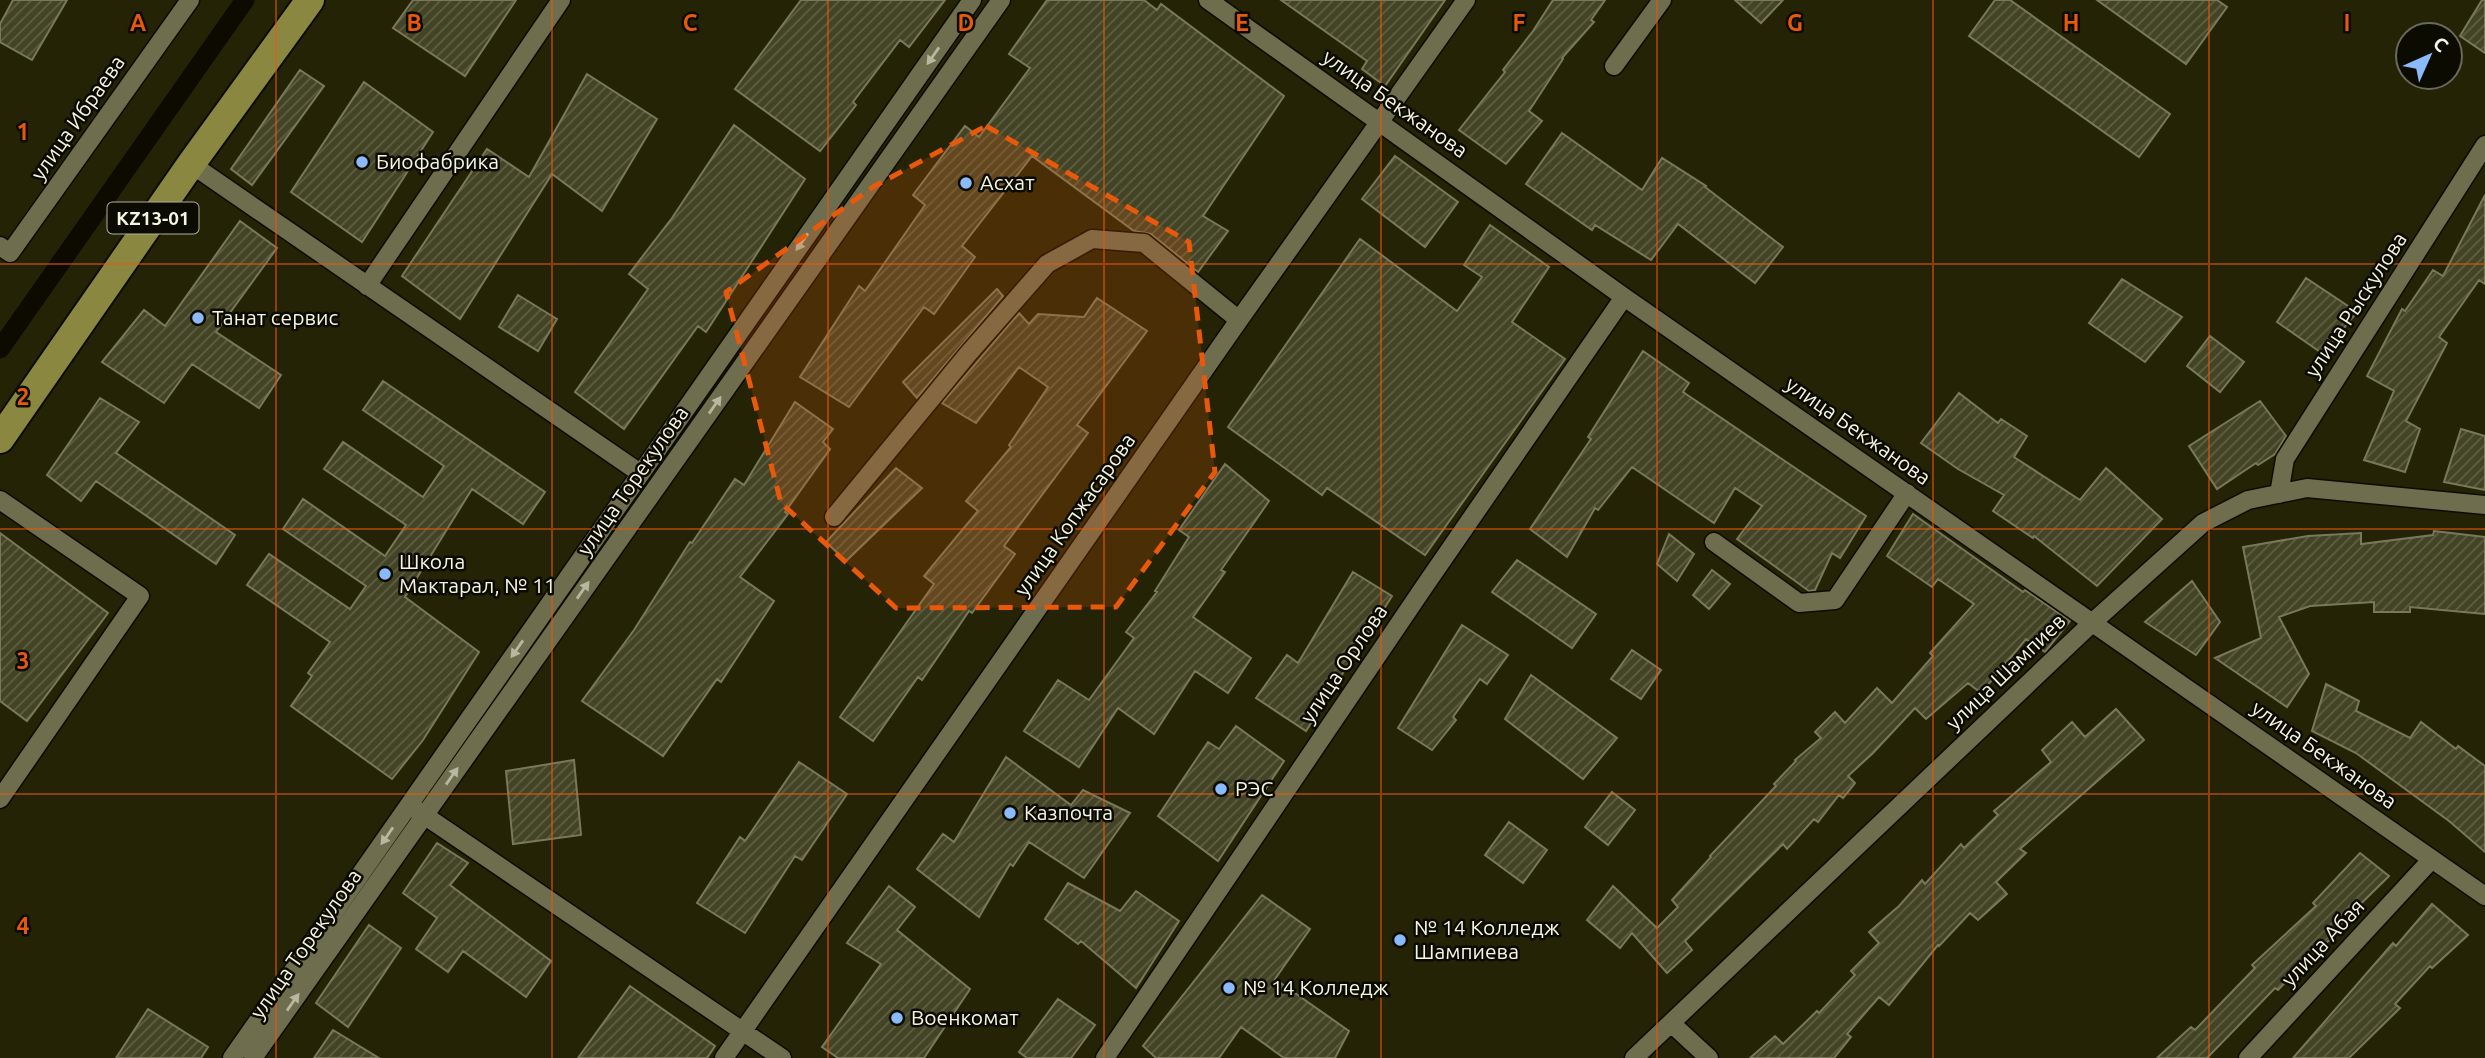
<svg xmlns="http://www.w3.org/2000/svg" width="2485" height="1058" viewBox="0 0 2485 1058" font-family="Ubuntu,sans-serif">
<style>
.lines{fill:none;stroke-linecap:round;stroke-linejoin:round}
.canal{stroke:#0d0b00;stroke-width:19}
.building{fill:url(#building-hatch);stroke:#797859;stroke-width:2}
.street-casing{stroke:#0d0c00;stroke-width:21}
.primary-casing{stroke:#0d0c00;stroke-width:32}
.street{stroke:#6e6d4e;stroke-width:18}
.primary{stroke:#8a8740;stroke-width:28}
.oneway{fill:#b8b8a0}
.marked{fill:#e8590c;fill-opacity:0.2;stroke:#e8590c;stroke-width:5;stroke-dasharray:14 9;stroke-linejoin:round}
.grid{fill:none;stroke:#e8590c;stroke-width:2;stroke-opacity:0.55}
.poi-dot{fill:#8abafc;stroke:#0c0b02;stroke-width:2.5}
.labels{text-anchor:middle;stroke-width:5;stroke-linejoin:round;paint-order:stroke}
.shield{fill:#0c0b02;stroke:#afafa0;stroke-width:2}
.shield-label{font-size:19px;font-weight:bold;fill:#f5f5e4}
.street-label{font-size:21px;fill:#f5f5e4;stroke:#0c0b02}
.poi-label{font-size:21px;fill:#f5f5e4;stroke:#0c0b02;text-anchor:start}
.grid-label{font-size:23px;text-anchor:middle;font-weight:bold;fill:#e8590c;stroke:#0c0b02;stroke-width:5;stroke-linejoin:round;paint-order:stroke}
</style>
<defs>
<pattern id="building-hatch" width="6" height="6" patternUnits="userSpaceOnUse" patternTransform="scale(1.75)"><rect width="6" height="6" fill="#434325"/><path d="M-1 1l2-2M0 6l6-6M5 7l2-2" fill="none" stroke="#5f5f44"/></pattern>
</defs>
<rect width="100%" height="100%" fill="#242305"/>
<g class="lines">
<path class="canal" d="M0,349L245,0"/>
</g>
<path class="building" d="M13,0H67L32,60L0,42V24Z
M413,0H516L465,76L393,28Z
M801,0H945L909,47L900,40L853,102L856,105L820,151L735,89Z
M1047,0H1144L1157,10L1161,4L1284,96L1203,216L1228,231L1198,272L1151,234L1134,231L1032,156L962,246L975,257L934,314L924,307L849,407L800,377L859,286L865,291L925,205L913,195L965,126L979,137L1030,68L1009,54Z
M1281,0H1445L1385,86L1362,69L1367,61Z
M1553,0H1605L1591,20L1594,22L1562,58L1563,59L1529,111L1542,121L1506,164L1459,130L1505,72L1503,70L1533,31Z
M1735,0H1783L1761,23Z
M1995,0H2010L2170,114L2139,157L1969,36Z
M2097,0H2217L2227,7L2186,64Z
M2482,0H2485V53L2460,36Z
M300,70L324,86L252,185L231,169Z
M587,74L657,119L602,211L552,174L460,319L402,276L487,149L529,177Z
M364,82L433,132L362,242L291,192Z
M734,125L805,179L706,332L698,326L624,429L575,392L648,289L629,274L672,218Z
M1562,133L1642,190L1662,158L1706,186L1705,187L1783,247L1755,283L1678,224L1651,260L1595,225L1592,230L1526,184Z
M1395,156L1458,202L1425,247L1362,199Z
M2485,195V284L2479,280L2439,337L2447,343L2406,421L2420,429L2405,472L2364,460L2394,391L2367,376L2402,309L2405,311L2433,270L2443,276Z
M240,221L277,248L216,332L281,375L259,408L192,364L164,403L102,362L144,310L165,326Z
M1490,225L1549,267L1512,322L1565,359L1425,555L1327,488L1322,495L1228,427L1360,239L1457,311L1482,277L1464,265Z
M2306,278L2357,312L2323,354L2277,322Z
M2122,279L2182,317L2145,362L2089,323Z
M997,289L1003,296L917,398L903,382Z
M518,295L557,319L538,351L499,327Z
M1097,298L1147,331L1077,425L1088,433L1004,546L1015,554L972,613L969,611L922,680L918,677L873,741L840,717L934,584L924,576L978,511L966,501L1011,447L1009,445L1048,387L1019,367L976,423L942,403L1019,313L1029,324L1038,314L1084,317Z
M2210,336L2244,362L2220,392L2187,366Z
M1643,351L1689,383L1683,392L1866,516L1840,558L1832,553L1815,590L1809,591L1737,539L1762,506L1735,488L1714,523L1632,467L1598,510L1595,508L1567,557L1530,529L1591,439L1588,437Z
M383,381L545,492L523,524L472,489L405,597L479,652L423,740L392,779L291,706L312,676L308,673L330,642L247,585L269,554L350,609L366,586L283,529L303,499L385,556L406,525L324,469L343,442L423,497L444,466L363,410Z
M1959,393L1998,423L2001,419L2027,436L2014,457L2080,500L2106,468L2162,519L2097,586L2034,536L2033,538L1993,511L2004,495L1958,469L1921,443Z
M100,398L139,422L116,453L235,535L216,564L96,481L81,501L47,475Z
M2260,401L2286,436L2275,454L2258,465L2256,463L2217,489L2189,446Z
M795,402L833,429L823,442L830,449L785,512L788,514L740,577L774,601L721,682L717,679L663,756L582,701L634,630L690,542L692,543L735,479L744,485Z
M2461,429L2485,436V490L2444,482Z
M1225,464L1269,501L1221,570L1225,572L1193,617L1251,658L1228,693L1195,671L1154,734L1118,708L1079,767L1024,731L1058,680L1089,700L1134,638L1126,632L1157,592L1155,591L1189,537L1179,530Z
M896,468L922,488L846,561L826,542Z
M1913,514L2023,592L2025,590L2070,621L2045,652L2026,639L1981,693L1968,683L1926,719L1915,708L1873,753L1848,776L1855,783L1843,798L1839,795L1818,822L1814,819L1787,849L1783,844L1685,941L1692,950L1667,973L1632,933L1620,948L1587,920L1613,886L1657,928L1678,907L1672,900L1711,857L1710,856L1776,786L1774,784L1796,761L1795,760L1821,738L1815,732L1835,712L1845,723L1877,688L1892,703L1933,656L1930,653L1974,604L1938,579L1932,587L1887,556Z
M2434,531L2485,537V614L2410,607V612H2374V602L2310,606L2279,617L2309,674L2287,707L2215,658L2261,638L2243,547L2308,536L2361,533V544L2433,535Z
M0,533L108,613L27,721L0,701Z
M1669,534L1694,554L1677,581L1657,564Z
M1517,560L1596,614L1572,648L1492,592Z
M1712,570L1730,584L1709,609L1693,595Z
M1353,572L1392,596L1306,731L1256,698L1287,655L1298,663Z
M2192,581L2220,622L2196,655L2145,622Z
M1462,625L1508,655L1487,684L1480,679L1453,717L1456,720L1432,750L1398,728Z
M1632,650L1661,670L1641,699L1611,679Z
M1531,675L1617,738L1583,779L1505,719Z
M2326,684L2359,701L2356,711L2410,738L2421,722L2456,749L2458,746L2485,766V852L2449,821L2356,753L2312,731Z
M2116,709L2144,740L2020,849L2026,853L1996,882L2007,894L1978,920L1970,913L1939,946L1938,945L1889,1005L1879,997L1847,1034L1851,1037L1834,1058H1750L1775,1036L1783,1044L1817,1011L1819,1013L1855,975L1851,971L1879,943L1869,932L1899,906L1922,880L1925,884L1961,844L1964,848L1998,815L1994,811L2051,762L2042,750L2072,722L2085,737Z
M1236,726L1284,761L1218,861L1158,816L1208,742L1219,749Z
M1006,757L1071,805L1083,790L1130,813L1084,878L1029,842L1013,866L1010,864L979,917L917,869L943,834L954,842Z
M574,760L581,835L513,844L506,771Z
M799,762L847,794L802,860L795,856L745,933L697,903L740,837L745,841Z
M1612,792L1635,810L1608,845L1585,827Z
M1509,822L1547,850L1523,883L1485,855Z
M437,843L468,863L450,885L551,961L526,997L463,951L448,972L416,949L437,918L403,893Z
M2360,853L2389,876L2330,934L2333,937L2309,958L2278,990L2275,988L2207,1058H2157L2191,1027L2195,1030L2255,968L2252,965L2316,906L2313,903Z
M1068,883L1120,911L1136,891L1179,921L1136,988L1081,941L1078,944L1045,919Z
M889,886L915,907L897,930L970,989L924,1058H838L822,1047L881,964L847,943Z
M1262,895L1310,929L1275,979L1349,1031L1335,1058H1284L1241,1027L1219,1058H1156L1143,1046Z
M2432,904L2468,935L2432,968L2430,966L2395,1004L2400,1008L2349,1058H2293L2393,943L2396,946Z
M369,925L401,948L348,1027L316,1003Z
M630,986L715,1046L707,1058H578Z
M1058,999L1095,1025L1071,1058H1027L1019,1052Z
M148,1009L208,1047L201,1058H116Z
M333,1030L379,1058H314Z"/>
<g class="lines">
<g class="street-casing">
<path id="street" d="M1208,0L1624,297L2485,896
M1614,66L1662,0
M191,164L640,473
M0,246L10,253L190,0
M367,286L561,0
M2279,494L2285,459L2485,145
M0,500L140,596L0,799
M834,517L968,354L1047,264L1092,239L1144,243L1239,320
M1714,542L1799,603L1835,600L1907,493
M415,809L782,1058
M1671,1023L1709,1058
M232,1058L972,0
M253,1058L1001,0
M724,1058L1239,320L1466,0
M1105,1058L1426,584L1624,297
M1634,1058L2093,622L2203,523L2248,500L2307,488L2485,505
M2248,1058L2432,859"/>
</g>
<g class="primary-casing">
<path id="primary" d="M0,439L191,164L310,0"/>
</g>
<use href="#street" class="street"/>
<use href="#primary" class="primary"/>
</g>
<defs><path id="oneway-solid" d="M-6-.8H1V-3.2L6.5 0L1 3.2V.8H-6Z" transform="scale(1.75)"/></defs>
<g class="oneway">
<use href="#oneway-solid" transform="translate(933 56) rotate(125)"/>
<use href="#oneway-solid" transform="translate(802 242) rotate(125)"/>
<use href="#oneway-solid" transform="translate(715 405) rotate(-55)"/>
<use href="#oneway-solid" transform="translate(583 590) rotate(-55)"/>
<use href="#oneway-solid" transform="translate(517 649) rotate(125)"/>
<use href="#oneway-solid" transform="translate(452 776) rotate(-55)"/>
<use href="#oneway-solid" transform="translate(387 836) rotate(125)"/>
<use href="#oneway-solid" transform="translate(293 1002) rotate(-55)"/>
</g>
<path class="marked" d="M986,126L1189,242L1215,472L1116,607L896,608L781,503L726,292L873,187Z"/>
<path class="grid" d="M276,0V1058M552,0V1058M828,0V1058M1104,0V1058M1381,0V1058M1657,0V1058M1933,0V1058M2209,0V1058M0,264H2485M0,529H2485M0,794H2485"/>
<g class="poi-dot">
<circle cx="362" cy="162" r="7"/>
<circle cx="966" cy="183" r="7"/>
<circle cx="198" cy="318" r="7"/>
<circle cx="385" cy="574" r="7"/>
<circle cx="1221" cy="789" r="7"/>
<circle cx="1010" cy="813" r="7"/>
<circle cx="1400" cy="940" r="7"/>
<circle cx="1229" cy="988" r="7"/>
<circle cx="897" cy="1018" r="7"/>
</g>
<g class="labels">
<rect class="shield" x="107.5" y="202.5" width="91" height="31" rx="5"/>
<g class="shield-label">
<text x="153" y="225">KZ13-01</text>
</g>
<g class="street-label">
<text transform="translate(1395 104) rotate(35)" y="7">улица Бекжанова</text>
<text transform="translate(78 118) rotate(-55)" y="7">улица Ибраева</text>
<text transform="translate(2356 305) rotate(-57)" y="7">улица Рыскулова</text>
<text transform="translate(1858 431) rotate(35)" y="7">улица Бекжанова</text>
<text transform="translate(633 481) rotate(-55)" y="7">улица Торекулова</text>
<text transform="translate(1075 515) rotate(-55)" y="7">улица Копжасарова</text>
<text transform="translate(1344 664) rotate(-56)" y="7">улица Орлова</text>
<text transform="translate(2006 672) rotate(-44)" y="7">улица Шампиев</text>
<text transform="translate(2324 755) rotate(35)" y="7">улица Бекжанова</text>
<text transform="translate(2323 943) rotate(-47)" y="7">улица Абая</text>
<text transform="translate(306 944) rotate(-55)" y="7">улица Торекулова</text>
</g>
<g class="poi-label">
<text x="376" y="169">Биофабрика</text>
<text x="980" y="190">Асхат</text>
<text x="212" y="325">Танат сервис</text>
<text x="399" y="569">Школа<tspan x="399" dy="24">Мактарал, № 11</tspan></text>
<text x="1235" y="796">РЭС</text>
<text x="1024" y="820">Казпочта</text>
<text x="1414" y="935">№ 14 Колледж<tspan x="1414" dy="24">Шампиева</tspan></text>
<text x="1243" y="995">№ 14 Колледж</text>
<text x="911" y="1025">Военкомат</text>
</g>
</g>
<g class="grid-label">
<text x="138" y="31">A</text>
<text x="414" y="31">B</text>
<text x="690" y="31">C</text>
<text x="966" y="31">D</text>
<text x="1242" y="31">E</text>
<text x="1519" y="31">F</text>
<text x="1795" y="31">G</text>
<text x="2071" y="31">H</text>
<text x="2347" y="31">I</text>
<text x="23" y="140">1</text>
<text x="23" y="405">2</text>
<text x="23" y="669">3</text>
<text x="23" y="934">4</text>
</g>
<g transform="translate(2429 56) rotate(45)"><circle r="33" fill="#0c0b02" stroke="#69695c" stroke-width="2"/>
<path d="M0-5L12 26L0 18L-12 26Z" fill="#8abafc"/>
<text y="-10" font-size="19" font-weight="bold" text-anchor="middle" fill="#f5f5e4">С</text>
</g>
</svg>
